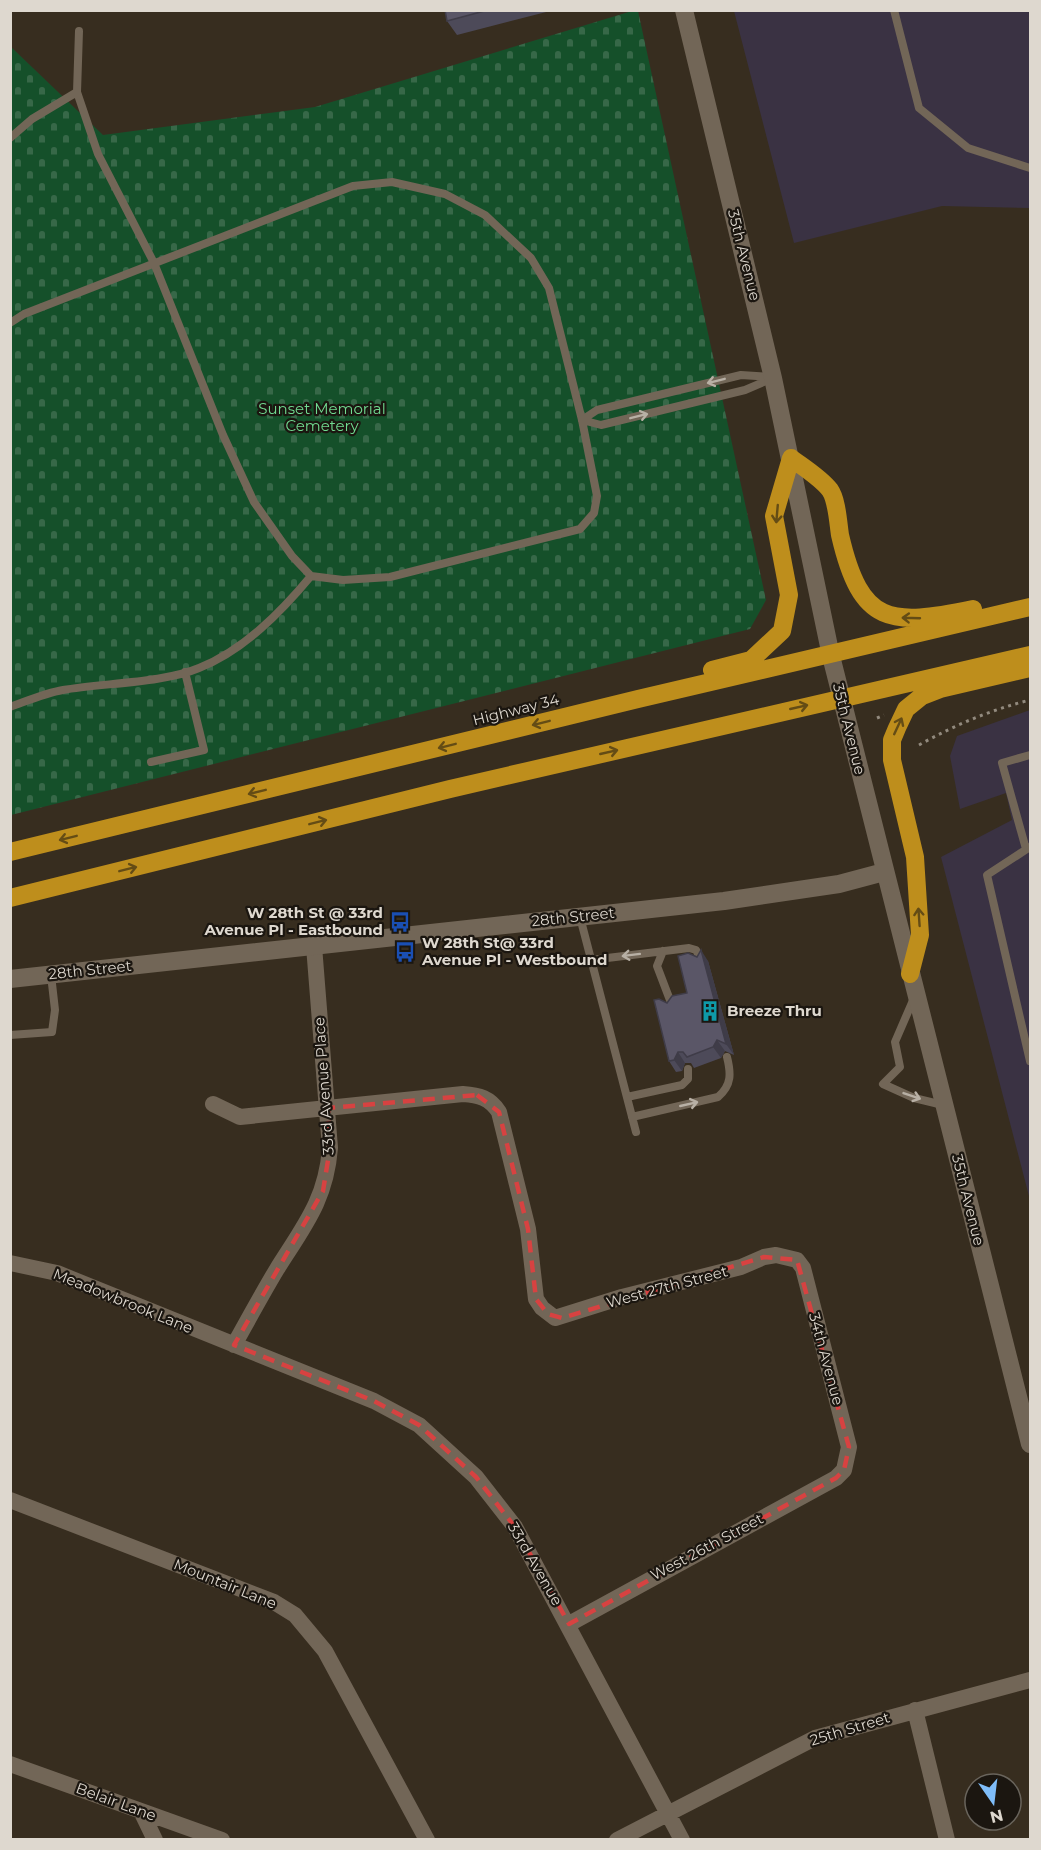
<svg xmlns="http://www.w3.org/2000/svg" width="1041" height="1850" viewBox="0 0 1041 1850" font-family="Montserrat,sans-serif">
<style>
.commercial{fill:#3a3243}
.cemetery{fill:url(#cemetery-stones)}
.lines{fill:none;stroke-linecap:round;stroke-linejoin:round}
.path{stroke:#928a7e;stroke-width:3;stroke-dasharray:3 4.5;stroke-linecap:butt}
.lane{stroke:#726657;stroke-width:8}
.street{stroke:#726657;stroke-width:16}
.secondary{stroke:#726657;stroke-width:18}
.highway{stroke:#be8e1c;stroke-width:18}
.wall{fill:#4d4a59}
.shaded-wall{fill:#3f3c48}
.building{fill:#5a5667;stroke:#3f3c48;stroke-width:1.5}
.oneway{stroke:#b8b0a5}
.oneway2{stroke:#644c15}
.marked{fill:none;stroke:#d74241;stroke-width:4.5;stroke-dasharray:12 8;stroke-linejoin:round}
.labels{text-anchor:middle;stroke-width:4.5;stroke-linejoin:round;paint-order:stroke}
.street-label{font-size:15px;fill:#ded8cf;stroke:#1b1610}
.park-label{font-size:15px;fill:#71db91;stroke:#1b1610}
.poi-label{font-size:15px;font-weight:bold;fill:#ded8cf;stroke:#1b1610;text-anchor:start}
</style>
<defs>
<pattern id="cemetery-stones" width="16" height="16" patternUnits="userSpaceOnUse" patternTransform="scale(1.5)"><rect width="16" height="16" fill="#15502a"/><path d="M2 7V4a2 2 0 0 1 4 0v3zM10 15v-3a2 2 0 0 1 4 0v3z" fill="#376848"/></pattern>
</defs>
<rect width="100%" height="100%" fill="#372d1f"/>
<path class="commercial" d="M734,11H1030V208L942,206L794,243Z
M1030,710V1200L941,857L1012,820L1006,793L960,809L950,756L957,736Z"/>
<path class="cemetery" d="M632,11H638L766,600L750,629L11,815L10,46L103,135L315,107Z"/>
<g class="lines">
<path class="path" d="M877,718L884,715
M919,745C955,725 990,710 1030,700"/>
<path class="lane" d="M894,10L919,108L968,148L1030,168
M77,92L79,31
M10,138L32,119L77,92L98,154L154,263L223,435L254,502L292,556L311,576L343,580L390,577L580,529L594,513L597,496L582,420L549,288L531,258L485,215L445,194L392,182L353,186L24,314L10,323
M582,420L601,425L745,390L773,378
M582,420L597,410L741,375L772,377
M10,707C27,701 45,693 63,690C102,683 164,683 199,668C244,650 281,612 311,576
M151,762L204,750L185,672
M1030,847L987,875L1030,1061
M1026,849L1002,763L1030,755
M580,917L636,1132
M663,951L657,966L673,1008
M591,960L689,948L696,950L702,962
M914,998L895,1042L900,1067L883,1084L914,1098L943,1105
M10,1035L52,1032L55,1010L51,975
M627,1097L682,1085L688,1079V1069
M632,1117L718,1097C732,1085 731,1073 727,1057"/>
<path class="street" d="M213,1104L240,1117L463,1094C479,1095 490,1098 499,1112L528,1229L536,1299L542,1308L555,1318L622,1297L741,1267L764,1257L776,1255L797,1260L803,1268L849,1447L844,1470L836,1478L569,1624
M10,1263L57,1273L374,1401L419,1425L476,1477L515,1527L682,1840
M234,1345C248,1320 262,1294 277,1269C304,1226 326,1200 330,1148L314,946
M10,1500L274,1602L295,1615L325,1651L427,1840
M915,1710L947,1840
M10,1764L222,1840
M141,1811L155,1840
M617,1840L815,1738L1030,1680"/>
<path class="secondary" d="M684,10L773,378L831,656L1030,1444
M10,979L724,901L839,884L884,872"/>
<path class="highway" d="M712,670L751,660L782,631L789,595L774,516L791,458C803,467 821,478 830,490C837,500 838,522 840,535C861,626 890,626 973,609
M10,852L638,699L1030,607
M10,898L450,789L1030,655
M910,974L920,935L915,857L892,760V740L897,728L906,709L922,696L940,689L1030,668"/>
</g>
<path class="wall" d="M445,10H554L457,35L447,21Z
M697,957L708,961L734,1055L725,1051L721,1058L694,1068L691,1063H685L682,1071L676,1072L669,1061L667,1003L687,993Z"/>
<path class="shaded-wall" d="M701,950L708,961L734,1055L726,1044Z
M717,1040L725,1051L721,1058L713,1047Z
M678,1052L685,1063L682,1071L674,1060Z"/>
<path class="building" d="M445,10H488L447,21Z
M701,950L726,1044L717,1040L713,1047L687,1057L683,1052H678L674,1060L669,1061L654,1000L659,999L667,1003L672,996L687,993L678,956L688,953L697,957Z"/>
<defs><path id="oneway-shaft" d="M-6 0H5M1.5-3L5.5 0L1.5 3" fill="none" stroke-width="1.6" stroke-linecap="round" stroke-linejoin="round" transform="scale(1.5)"/></defs>
<g class="oneway">
<use href="#oneway-shaft" transform="translate(716 381) rotate(166)"/>
<use href="#oneway-shaft" transform="translate(639 416) rotate(-14)"/>
<use href="#oneway-shaft" transform="translate(631 955) rotate(173)"/>
<use href="#oneway-shaft" transform="translate(912 1096) rotate(19)"/>
<use href="#oneway-shaft" transform="translate(689 1104) rotate(-13)"/>
</g>
<g class="oneway2">
<use href="#oneway-shaft" transform="translate(777 514) rotate(95)"/>
<use href="#oneway-shaft" transform="translate(911 618) rotate(-178)"/>
<use href="#oneway-shaft" transform="translate(799 707) rotate(-13)"/>
<use href="#oneway-shaft" transform="translate(541 723) rotate(166)"/>
<use href="#oneway-shaft" transform="translate(898 726) rotate(-65)"/>
<use href="#oneway-shaft" transform="translate(447 746) rotate(166)"/>
<use href="#oneway-shaft" transform="translate(609 752) rotate(-13)"/>
<use href="#oneway-shaft" transform="translate(257 792) rotate(166)"/>
<use href="#oneway-shaft" transform="translate(318 822) rotate(-14)"/>
<use href="#oneway-shaft" transform="translate(68 838) rotate(166)"/>
<use href="#oneway-shaft" transform="translate(128 869) rotate(-14)"/>
<use href="#oneway-shaft" transform="translate(919 917) rotate(-94)"/>
</g>
<path class="marked" d="M477,1095L499,1112L528,1229L536,1299L548,1314L562,1318L764,1257L797,1260L849,1447L844,1470L836,1478L569,1624L515,1527L476,1477L419,1425L374,1401L234,1345L323,1191L330,1148L328,1108Z"/>
<defs>
<g id="bus-bare" transform="scale(1.62)"><path d="M-5-6H5V4H4V6H2V4H-2V6H-4V4H-5ZM-3.5-4V0h7V-4ZM-3.5 1.2v1.5H-2V1.2ZM2 1.2v1.5H3.5V1.2Z" fill="#1a4fb4" stroke="#1b1610" stroke-width="2.5" paint-order="stroke"/></g>
<g id="building-bare" transform="scale(1.62)"><path d="M-4-6H4V6H1V3H-1V6H-4ZM-2.5-4.3h1.7v1.8h-1.7ZM.8-4.3h1.7v1.8H.8ZM-2.5-1h1.7V.8h-1.7ZM.8-1h1.7V.8H.8Z" fill="#0f9aa8" stroke="#1b1610" stroke-width="2.5" paint-order="stroke"/></g>
</defs>
<g fill-rule="evenodd">
<use href="#bus-bare" x="400" y="922"/>
<use href="#bus-bare" x="405" y="952"/>
<use href="#building-bare" x="710" y="1011"/>
</g>
<g class="labels">
<g class="street-label">
<text transform="translate(744 255) rotate(76)" y="5">35th Avenue</text>
<text transform="translate(516 710) rotate(-14)" y="5">Highway 34</text>
<text transform="translate(849 729) rotate(76)" y="5">35th Avenue</text>
<text transform="translate(573 917) rotate(-6)" y="5">28th Street</text>
<text transform="translate(90 970) rotate(-6)" y="5">28th Street</text>
<text transform="translate(324 1086) rotate(-94)" y="5">33rd Avenue Place</text>
<text transform="translate(968 1200) rotate(76)" y="5">35th Avenue</text>
<text transform="translate(667 1287) rotate(-15)" y="5">West 27th Street</text>
<text transform="translate(123 1301) rotate(22)" y="5">Meadowbrook Lane</text>
<text transform="translate(826 1359) rotate(75)" y="5">34th Avenue</text>
<text transform="translate(707 1547) rotate(-28)" y="5">West 26th Street</text>
<text transform="translate(535 1564) rotate(60)" y="5">33rd Avenue</text>
<text transform="translate(225 1584) rotate(22)" y="5">Mountair Lane</text>
<text transform="translate(850 1729) rotate(-17)" y="5">25th Street</text>
<text transform="translate(116 1802) rotate(20)" y="5">Belair Lane</text>
</g>
<g class="park-label">
<text x="322" y="414">Sunset Memorial<tspan x="322" dy="17">Cemetery</tspan></text>
</g>
<g class="poi-label">
<text x="383" y="918" text-anchor="end">W 28th St @ 33rd<tspan x="383" dy="17">Avenue Pl - Eastbound</tspan></text>
<text x="422" y="948">W 28th St@ 33rd<tspan x="422" dy="17">Avenue Pl - Westbound</tspan></text>
<text x="727" y="1016">Breeze Thru</text>
</g>
</g>
<rect width="1041" height="1850" fill="none" stroke="#ded8cf" stroke-width="24"/>
<g transform="translate(993 1802) rotate(166)"><circle r="28" fill="#1b1610" stroke="#69645c" stroke-width="1.5"/>
<path d="M0-4.5L10 22L0 15L-10 22Z" fill="#7fbdf9"/>
<text y="-9" font-size="16" font-weight="bold" text-anchor="middle" fill="#ded8cf">N</text>
</g>
</svg>
